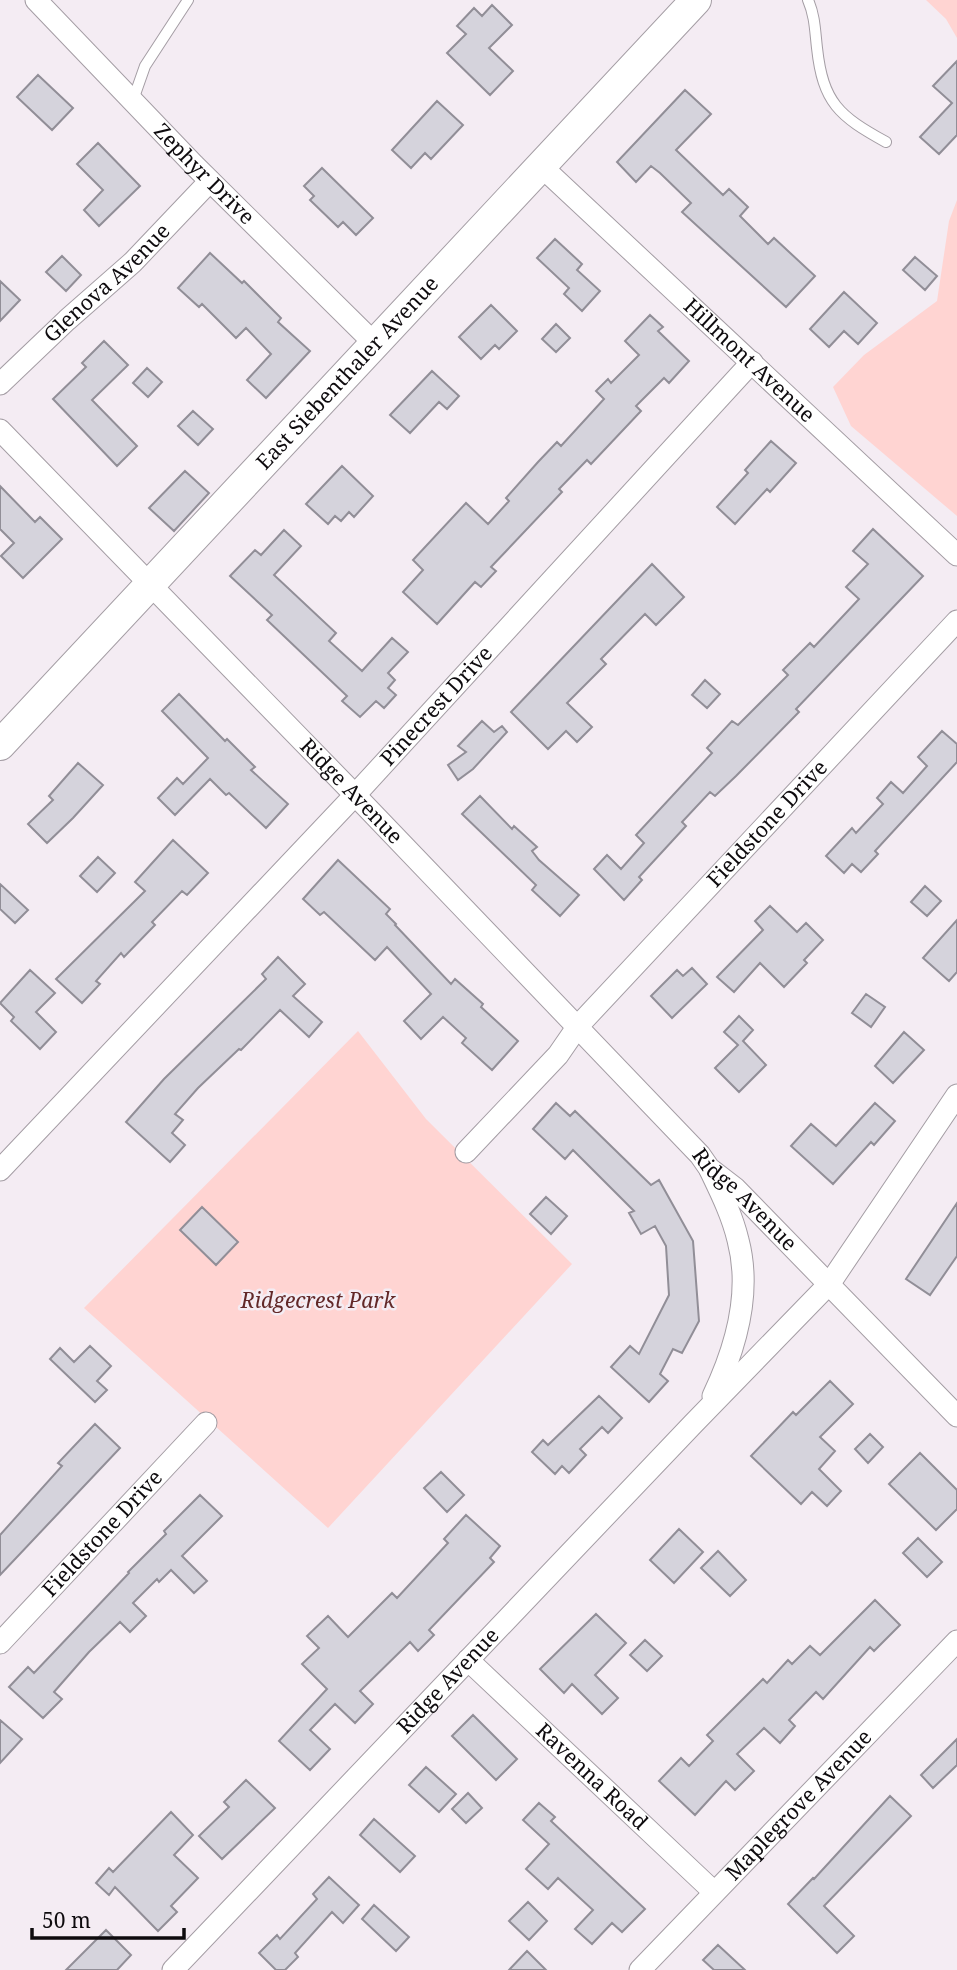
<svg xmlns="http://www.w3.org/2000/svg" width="957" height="1970" viewBox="0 0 957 1970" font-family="'Noto Serif',serif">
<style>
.green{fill:#ffd4d2}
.building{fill:#d5d3dc;stroke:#918e97;stroke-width:2}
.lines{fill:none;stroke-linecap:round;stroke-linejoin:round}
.lane-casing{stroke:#a49da4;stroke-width:12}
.street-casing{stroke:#a49da4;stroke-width:23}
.secondary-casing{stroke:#a49da4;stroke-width:32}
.lane{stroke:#fff;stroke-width:10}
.street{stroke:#fff;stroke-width:21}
.secondary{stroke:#fff;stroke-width:30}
.labels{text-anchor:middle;stroke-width:5;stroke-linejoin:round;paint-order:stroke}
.street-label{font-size:21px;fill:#0e0b0e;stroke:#f4ecf3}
.park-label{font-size:21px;font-style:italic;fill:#622828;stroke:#f4ecf3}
</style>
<rect width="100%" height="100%" fill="#f4ecf3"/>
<path class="green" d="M926,0H957V38L946,19Z
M957,200V516L851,426L833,387L864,355L937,301L949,221Z
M358,1031L426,1119L572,1264L328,1528L84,1308Z"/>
<path class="building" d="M492,5L512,25L489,48L513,71L490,95L447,53L466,34L457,26L474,8L482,16Z
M957,61V135L939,154L920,137L952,103L933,86Z
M38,75L73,108L52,130L17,97Z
M685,90L711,114L676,150L723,195L729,189L748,207L740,216L768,244L774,238L815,276L786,307L682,212L691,203L660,173L651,166L636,182L617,162Z
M437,101L463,125L431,159L425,153L411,168L392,150Z
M98,143L140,186L99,226L84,210L103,190L77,164Z
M322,168L373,218L356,235L343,222L338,227L310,200L314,196L304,186Z
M555,239L582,264L577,270L600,291L582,311L564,294L569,288L537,258Z
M210,253L242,283L244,281L281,318L278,322L310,351L266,398L247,380L271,354L246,328L236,338L202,304L199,307L178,288Z
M62,256L81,275L66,291L46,272Z
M915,257L937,276L925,290L903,270Z
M0,281L20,300L0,321Z
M844,292L877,323L858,344L844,331L829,347L810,329Z
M491,305L517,331L499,349L495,345L481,359L459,337Z
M650,315L663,327L658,331L689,361L669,383L664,378L636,406L641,411L591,464L587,460L559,489L562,492L491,567L496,571L481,587L475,582L437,624L403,592L423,570L413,560L466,503L488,524L509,501L506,498L538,462L557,442L561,446L604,399L596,391L608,379L611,383L639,355L625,341Z
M556,324L570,338L556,352L542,339Z
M104,341L128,365L92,400L137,446L117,466L53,399L86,367L82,363Z
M147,368L162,382L148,397L133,383Z
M432,371L459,396L447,409L439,402L410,433L390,415Z
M193,411L213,429L198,445L178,426Z
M771,441L796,463L770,492L767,489L735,524L717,507L748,473L745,470Z
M342,466L373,496L354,517L349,512L341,521L335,516L328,524L306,504Z
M185,471L209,493L174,531L149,508Z
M0,486L35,522L40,517L62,539L23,578L1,556L14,543L0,529Z
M873,529L923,576L796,709L799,712L736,776L715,796L710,792L682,822L686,826L639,877L642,880L624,900L594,869L607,855L621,869L644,843L636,835L712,753L707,748L732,721L738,725L788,675L783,670L810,643L814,647L859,599L846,587L868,564L853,551Z
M284,530L301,546L274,575L336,633L329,641L362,671L392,638L408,652L388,673L395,680L388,688L396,695L384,708L376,701L360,717L342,701L347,696L267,620L272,615L230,576L255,550L261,555Z
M652,564L684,597L656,625L645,614L601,659L606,664L567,703L592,727L577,742L566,731L548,749L511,712Z
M705,680L720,694L707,708L692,695Z
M179,694L225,741L227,739L255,767L251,770L288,804L266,828L229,793L226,795L210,779L175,815L158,798L177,778L183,784L208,758L162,711Z
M482,721L494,732L502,726L507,732L473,769L458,780L448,765L466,752L458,746Z
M942,731L957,744V762L875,851L878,854L861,872L852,864L844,873L826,856L852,828L856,833L883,804L877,798L891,782L903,793L927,766L918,757Z
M78,763L103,785L73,818L47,843L28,824L53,800L49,796Z
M480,796L512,829L514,826L537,847L532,851L539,860L579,895L560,916L532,890L536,885L462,814Z
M173,840L208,873L187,895L182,891L152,922L155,925L124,957L121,953L96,981L100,984L82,1003L56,979L145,891L135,882Z
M98,857L115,873L97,892L80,876Z
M338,860L390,909L386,914L396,924L395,925L451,984L455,979L483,1004L481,1007L518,1041L492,1070L462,1043L466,1038L443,1017L421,1039L404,1021L431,994L387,947L375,960L324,912L320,915L303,899Z
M0,884L28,910L15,923L0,909Z
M925,886L941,901L927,916L911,902Z
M770,906L797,932L806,923L823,940L804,960L807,963L784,987L760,963L734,992L717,977L763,930L755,921Z
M957,920V972L949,981L923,958Z
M278,957L305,984L293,996L322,1022L309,1037L280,1010L241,1050L239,1049L198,1088L175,1114L183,1120L172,1133L185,1145L170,1162L126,1122L164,1079L266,979L262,974Z
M692,968L707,984L672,1018L651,996L677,970L683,976Z
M30,970L55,993L36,1012L56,1032L40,1049L11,1021L14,1017L0,1003Z
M866,994L885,1007L871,1027L852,1013Z
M739,1016L753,1030L743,1041L766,1065L739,1092L715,1068L738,1045L724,1032Z
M904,1032L924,1050L893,1083L875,1066Z
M556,1103L570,1116L575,1111L651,1185L659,1180L693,1241L699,1321L682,1353L673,1349L660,1374L668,1381L649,1402L611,1367L630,1346L639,1354L669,1295L666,1246L655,1226L641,1234L629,1213L634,1211L573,1150L565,1159L533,1129Z
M875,1103L895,1121L874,1145L871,1142L833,1184L791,1146L811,1124L836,1146Z
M546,1197L567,1216L551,1234L530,1214Z
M957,1203V1256L930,1295L906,1279Z
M202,1207L238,1242L216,1265L180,1230Z
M90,1346L111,1366L97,1381L107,1390L95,1402L50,1359L60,1348L74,1362Z
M830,1381L853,1404L820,1437L835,1451L819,1469L841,1491L827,1506L812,1492L801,1504L751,1456L793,1412L796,1415Z
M599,1396L622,1418L608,1433L602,1427L580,1449L586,1455L569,1473L562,1466L555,1474L532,1452L543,1440L548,1445Z
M95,1424L120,1448L0,1575V1535L62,1466L58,1463Z
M870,1434L883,1447L868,1463L855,1449Z
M920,1453L957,1490V1509L936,1530L889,1484Z
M441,1472L464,1495L447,1512L424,1488Z
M200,1495L222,1516L182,1556L207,1581L194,1593L171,1570L159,1582L157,1579L133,1603L146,1616L130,1632L120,1622L89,1652L54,1692L62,1699L43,1718L9,1687L28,1667L34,1673L129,1573L128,1572L166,1534L164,1531Z
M466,1515L500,1546L490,1558L494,1562L429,1630L434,1635L418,1651L410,1642L360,1691L373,1704L355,1723L335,1704L310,1730L330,1749L310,1770L279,1741L327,1689L302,1664L319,1648L307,1636L328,1616L348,1637L392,1593L397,1598L448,1543L444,1539Z
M679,1529L703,1552L674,1583L650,1560Z
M918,1538L942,1562L927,1577L903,1553Z
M718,1551L746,1580L730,1596L701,1568Z
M875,1600L900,1625L874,1651L870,1647L823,1699L816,1692L789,1720L795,1726L780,1743L764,1728L759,1733L737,1754L754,1771L735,1790L726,1781L695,1815L659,1781L681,1758L689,1766L713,1741L707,1735L763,1679L767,1683L788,1660L792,1664L810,1646L820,1655Z
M596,1614L626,1643L595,1675L618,1698L602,1714L572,1684L564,1693L540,1669Z
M645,1640L662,1656L647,1671L630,1655Z
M473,1715L517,1759L496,1780L452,1736Z
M0,1720L22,1739L0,1763Z
M957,1739V1765L933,1788L921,1775Z
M426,1767L456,1794L439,1812L409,1785Z
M246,1780L275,1808L222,1859L199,1836L229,1807L224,1802Z
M468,1793L482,1808L466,1823L452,1809Z
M890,1796L911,1816L824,1906L854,1936L837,1953L788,1904L813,1878L814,1879Z
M539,1803L555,1817L551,1821L645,1909L622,1932L612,1923L592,1944L575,1929L593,1910L558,1878L548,1889L526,1869L549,1844L523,1820Z
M171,1812L193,1835L174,1855L198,1878L171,1906L177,1912L158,1931L115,1887L109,1895L96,1883L109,1868L113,1872Z
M374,1819L415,1856L400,1872L360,1835Z
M329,1877L359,1905L343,1923L332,1912L295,1953L298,1957L285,1970H276L259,1953L277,1935L280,1939L317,1899L313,1894Z
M528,1902L547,1921L529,1940L509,1921Z
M374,1905L409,1937L396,1951L362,1919Z
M106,1930L131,1955L117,1970H66Z
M718,1945L745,1970H714L703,1960Z
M527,1951L546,1970H509Z"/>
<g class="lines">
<g class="lane-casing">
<path id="lane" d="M808,0C815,16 815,31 817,48C823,103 839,116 886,142
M133,100L145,66L188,0"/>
</g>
<g class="street-casing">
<g id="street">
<path id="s1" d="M36,0L194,165L375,344"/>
<path id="s2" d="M541,166L957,555"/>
<path id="s3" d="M0,384L67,320L133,262L210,181"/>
<path id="s4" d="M0,430L355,795L700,1155L709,1168L735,1188L957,1416"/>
<path id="s5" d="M466,1152L558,1055L578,1026L957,621"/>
<path id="s6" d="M0,1170L355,795L752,362"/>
<path d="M710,1170C721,1193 732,1215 738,1240C752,1293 736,1348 713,1396"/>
<path id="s7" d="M0,1643L206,1423"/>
<path id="s8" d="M468,1660L714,1892"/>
<path id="s9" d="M173,1970L693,1424L830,1283L957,1095"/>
<path id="s10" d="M640,1970L957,1641"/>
</g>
</g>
<g class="secondary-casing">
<g id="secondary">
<path id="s11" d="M0,745L696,0"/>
</g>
</g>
<use href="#lane" class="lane"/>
<use href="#street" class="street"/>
<use href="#secondary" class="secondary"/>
</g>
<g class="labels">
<g class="street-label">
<text dy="7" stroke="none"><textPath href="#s1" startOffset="242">Zephyr Drive</textPath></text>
<text dy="7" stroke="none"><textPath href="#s3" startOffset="147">Glenova Avenue</textPath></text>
<text dy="7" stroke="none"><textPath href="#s2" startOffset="285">Hillmont Avenue</textPath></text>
<text dy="7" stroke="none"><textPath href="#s11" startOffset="509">East Siebenthaler Avenue</textPath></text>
<text dy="7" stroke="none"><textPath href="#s6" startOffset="637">Pinecrest Drive</textPath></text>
<text dy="7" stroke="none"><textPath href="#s4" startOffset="504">Ridge Avenue</textPath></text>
<text dy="7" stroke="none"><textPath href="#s5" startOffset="446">Fieldstone Drive</textPath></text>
<text dy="7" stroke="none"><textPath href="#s4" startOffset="1071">Ridge Avenue</textPath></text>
<text dy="7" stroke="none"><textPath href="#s7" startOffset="150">Fieldstone Drive</textPath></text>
<text dy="7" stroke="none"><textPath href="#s9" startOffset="399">Ridge Avenue</textPath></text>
<text dy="7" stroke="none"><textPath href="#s8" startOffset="170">Ravenna Road</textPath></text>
<text dy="7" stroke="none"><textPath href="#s10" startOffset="229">Maplegrove Avenue</textPath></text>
</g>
<g class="park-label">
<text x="318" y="1308">Ridgecrest Park</text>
</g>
</g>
<path d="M32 1928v10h152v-10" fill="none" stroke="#0e0b0e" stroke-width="3.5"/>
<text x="42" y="1928" font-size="21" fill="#0e0b0e" stroke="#f4ecf3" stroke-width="5" paint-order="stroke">50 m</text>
</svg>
